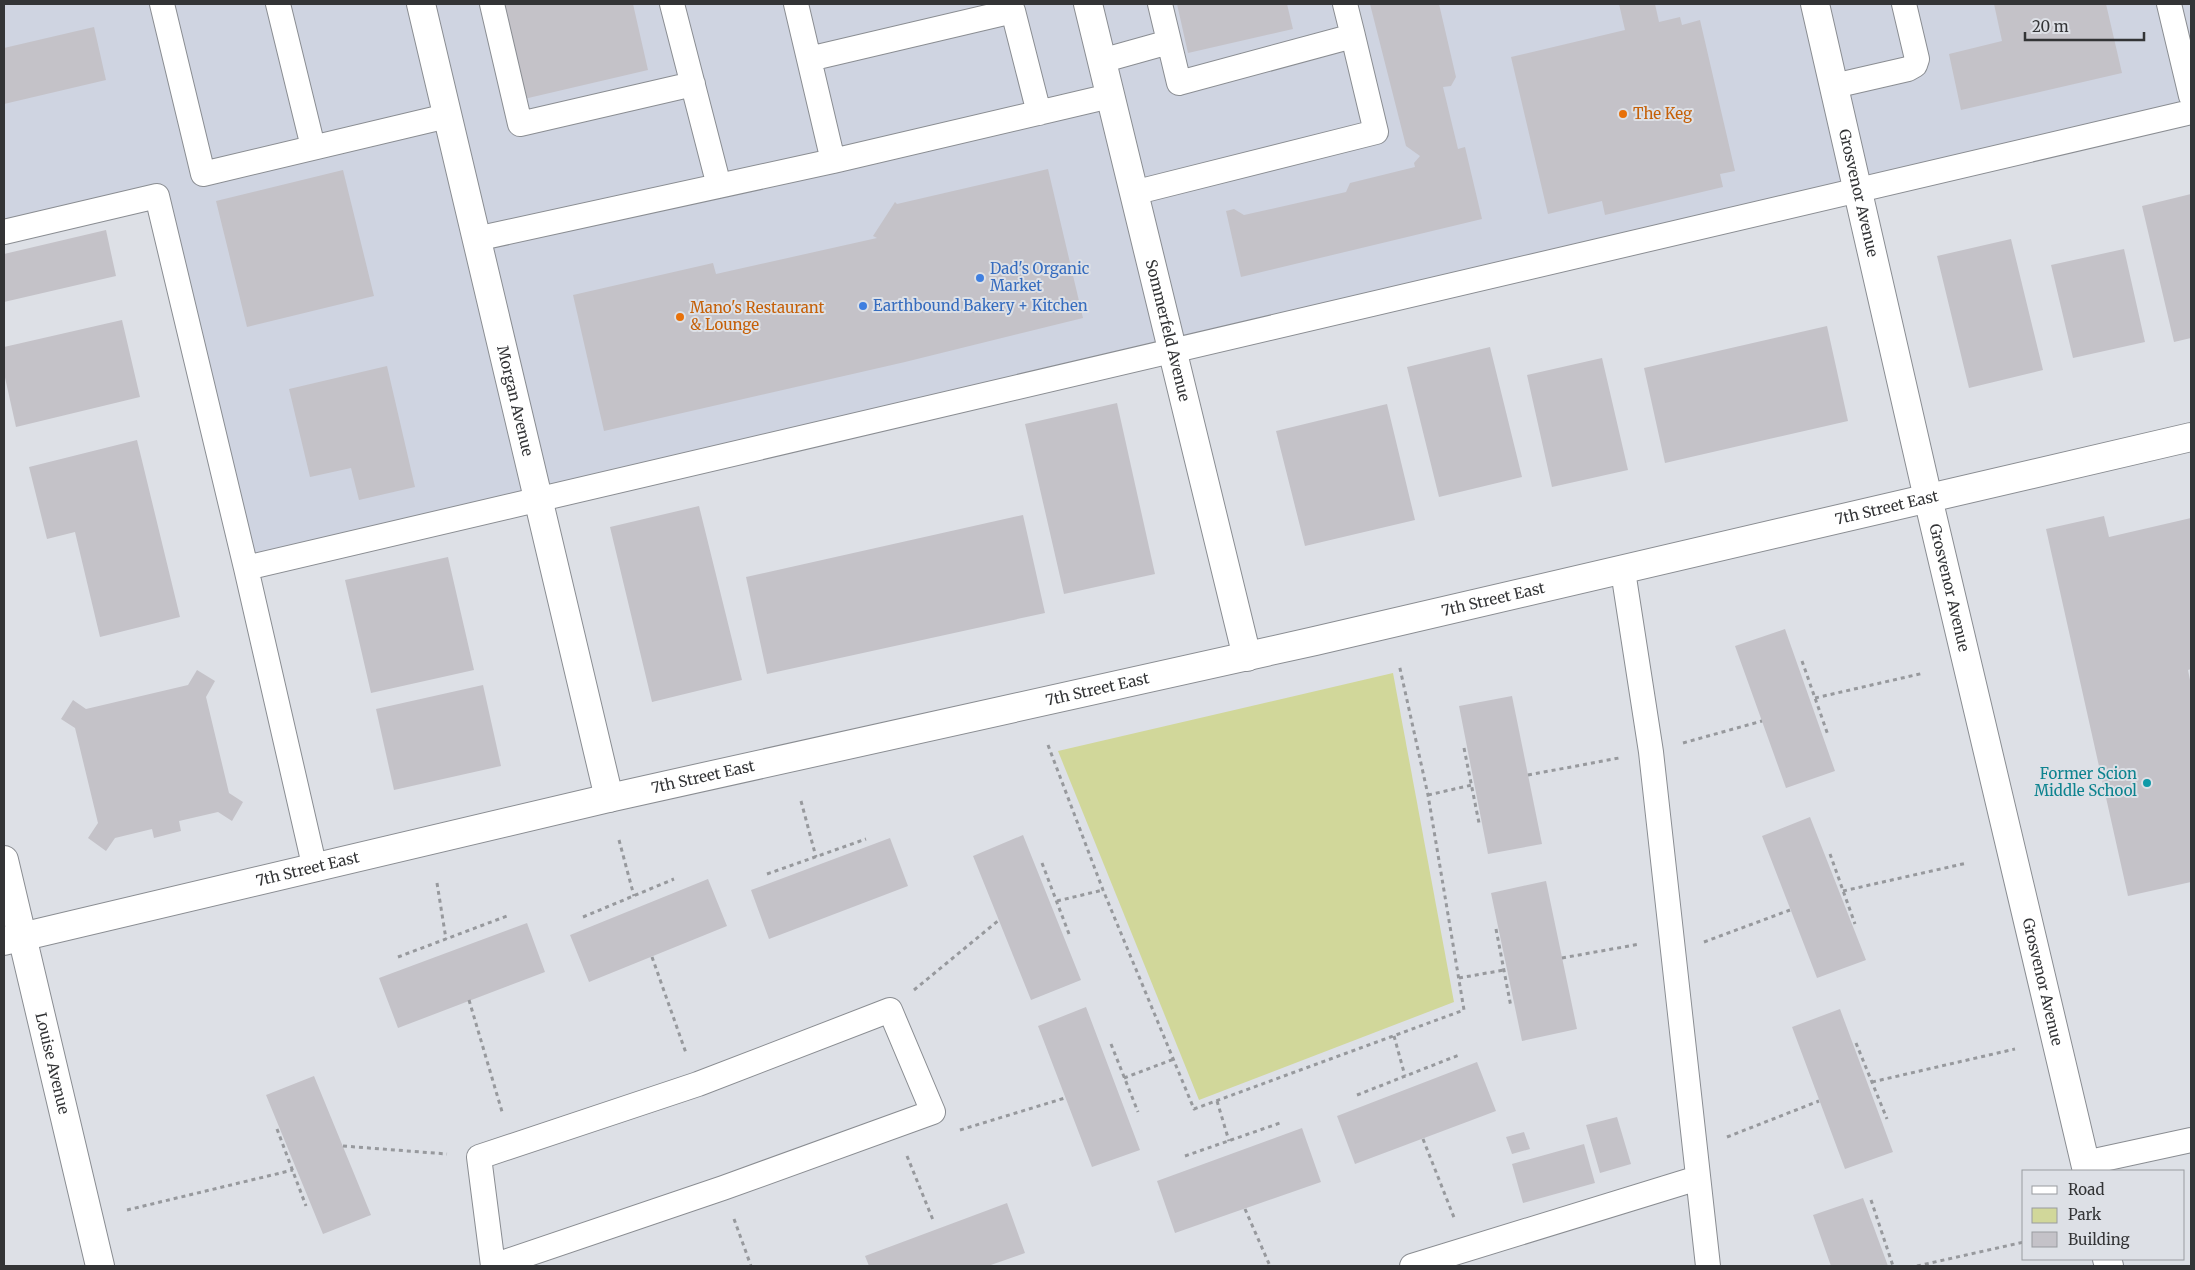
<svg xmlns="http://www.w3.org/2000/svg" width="2195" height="1270" viewBox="0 0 2195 1270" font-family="Merriweather,serif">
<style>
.built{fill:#cfd4e1}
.green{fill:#d1d79a}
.building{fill:#c4c2c8}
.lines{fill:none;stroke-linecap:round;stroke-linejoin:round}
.service-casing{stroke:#8a8d92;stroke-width:26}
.minor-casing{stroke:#8a8d92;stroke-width:30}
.tertiary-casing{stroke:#8a8d92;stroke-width:30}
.path{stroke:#97999d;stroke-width:3;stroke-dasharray:4 4;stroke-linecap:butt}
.service{stroke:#fff;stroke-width:24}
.minor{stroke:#fff;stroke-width:28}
.tertiary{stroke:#fff;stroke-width:28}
.food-dot{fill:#e8710a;stroke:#dde0e6;stroke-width:2}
.shop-dot{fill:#3f7fe0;stroke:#dde0e6;stroke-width:2}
.culture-dot{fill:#0f9aa8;stroke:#dde0e6;stroke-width:2}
.labels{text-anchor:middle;stroke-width:4;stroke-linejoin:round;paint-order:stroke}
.food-label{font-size:15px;fill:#c56008;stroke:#dde0e6;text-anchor:start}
.street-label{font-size:15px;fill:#333436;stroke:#dde0e6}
.shop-label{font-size:15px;fill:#366cbe;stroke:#dde0e6;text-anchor:start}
.culture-label{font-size:15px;fill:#0d838f;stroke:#dde0e6;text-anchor:end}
</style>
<rect width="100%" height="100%" fill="#dde0e6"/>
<path class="built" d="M4,4H2191V112L246,568L157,197L4,232Z"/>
<path class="green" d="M1393,673L1454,1002L1199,1100L1058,751Z"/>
<path class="building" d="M502,4H633L648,70L524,99Z
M1177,4H1287L1293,29L1188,53Z
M1370,4H1439L1456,77L1451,86L1443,87L1458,149L1465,147L1482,219L1241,277L1226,211L1234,209L1244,215L1346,192L1350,183L1415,167L1414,163L1420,156L1406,146Z
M1619,4H1655L1659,22L1680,17L1682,25L1700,20L1735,171L1720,174L1723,187L1605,215L1602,201L1548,214L1511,57L1625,30Z
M1994,4H2106L2122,73L1961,110L1949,54L2002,41Z
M94,27L106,80L4,104V48Z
M1048,169L1083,318L905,362L604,431L573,295L713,263L716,274L877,238L873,236L895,202L897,204Z
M343,170L374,296L247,327L216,201Z
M2191,194V338L2174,342L2142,206Z
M106,230L116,276L4,302V254Z
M2011,239L2043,370L1969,388L1937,256Z
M2124,249L2145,342L2073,358L2051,265Z
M122,320L140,397L16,427L4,373V347Z
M1827,326L1848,421L1665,463L1644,368Z
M1490,347L1522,477L1439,497L1407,367Z
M1602,358L1628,470L1552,487L1527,375Z
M387,366L415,487L359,500L351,468L310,477L289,389Z
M1117,403L1155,574L1064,594L1025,424Z
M1387,404L1415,520L1305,546L1276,431Z
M137,440L180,617L100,637L75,532L47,539L29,467Z
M699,506L742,680L652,702L610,527Z
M1023,515L1045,613L767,674L746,577Z
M2104,516L2109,537L2191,518V669L2188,670L2191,685V882L2128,896L2046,529Z
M448,557L474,670L371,693L345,580Z
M1785,629L1835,771L1786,788L1735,646Z
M197,670L215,681L206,697L229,793L243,802L232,821L218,812L179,821L181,831L154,838L152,829L115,838L106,851L88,838L98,823L75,728L61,719L73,700L86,709L188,685Z
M483,685L501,766L394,790L376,709Z
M1512,696L1542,844L1488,854L1459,706Z
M1810,817L1866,960L1817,978L1762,836Z
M1023,835L1081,980L1031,1000L973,856Z
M890,838L908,886L769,939L751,890Z
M708,879L727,926L589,982L570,935Z
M1546,881L1577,1029L1522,1041L1491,893Z
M527,923L545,972L398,1028L379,978Z
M1086,1007L1140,1150L1092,1167L1038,1026Z
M1840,1009L1893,1152L1845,1169L1792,1027Z
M1477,1062L1496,1111L1355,1164L1337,1116Z
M314,1076L371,1215L323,1234L266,1095Z
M1617,1117L1631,1164L1600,1173L1586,1125Z
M1302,1128L1321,1182L1175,1233L1157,1181Z
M1524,1132L1530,1149L1512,1154L1506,1137Z
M1584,1144L1595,1183L1523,1203L1512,1164Z
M1863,1198L1888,1266H1831L1813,1215Z
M1007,1203L1025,1253L988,1266H869L865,1256Z"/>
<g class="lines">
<g class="service-casing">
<path id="service" d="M162,4L203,174L447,116
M278,4L313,147
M492,4L520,124L693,84
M672,4L719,186
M796,4L833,161L1110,96
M1160,4L1179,83L1353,36L1345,4
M2169,4L2191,96
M809,59L1013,11L1039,113
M1101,61L1169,42
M1834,86L1908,69L1915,65L1917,59L1904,4
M1133,193L1376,132L1353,36
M4,232L157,196L246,568L315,869
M476,239L833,161
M246,568C894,412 1542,259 2191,112
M1623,571L1651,752L1708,1266
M2085,1163L2191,1140
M493,1266L723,1188L933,1112L890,1010L698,1084L479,1157L493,1266
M1412,1266L1698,1178"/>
</g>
<g class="minor-casing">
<g id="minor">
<path id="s1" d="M421,4L609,798"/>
<path id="s2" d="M1088,4L1247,657"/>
<path id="s3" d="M1815,4L1928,498L2087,1171"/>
<path id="s4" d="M4,941L609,798L1315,641L2191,437"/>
<path d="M2107,1259L2109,1266"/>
</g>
</g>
<g class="tertiary-casing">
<g id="tertiary">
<path id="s5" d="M4,860L100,1266"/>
</g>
</g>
<path class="path" d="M1802,661L1828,735
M1815,698L1924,673
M1683,743L1762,721
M1048,745L1103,890L1194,1109L1464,1010L1428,795L1399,664
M1464,748L1479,823
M1528,775L1619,758
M1428,795L1472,785
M801,801L816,857
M619,840L634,896
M1830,854L1855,924
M1042,863L1069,934
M767,874L866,839
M437,883L446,939
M1843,891L1967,863
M1057,901L1103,890
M583,917L674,879
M1496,929L1511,1007
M1704,942L1790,910
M398,957L507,916
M652,957L686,1053
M1562,958L1640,944
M1459,978L1504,970
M914,990L999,920
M469,1000L503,1115
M1394,1036L1405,1076
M1856,1043L1887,1119
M1111,1044L1138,1112
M1124,1078L1174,1059
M1872,1082L2015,1049
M1357,1095L1459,1055
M1217,1101L1229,1141
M277,1129L306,1206
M960,1130L1065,1098
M1727,1137L1819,1101
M1423,1139L1455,1220
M343,1146L447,1154
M907,1156L933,1220
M1185,1156L1280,1123
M1871,1200L1893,1266
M1245,1209L1270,1266
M127,1210L293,1170
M734,1219L751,1266
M1917,1266L2024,1242"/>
<use href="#service" class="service"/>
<use href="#minor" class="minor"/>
<use href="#tertiary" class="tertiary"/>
</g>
<g class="food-dot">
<circle cx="1623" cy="114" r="5"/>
<circle cx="680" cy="317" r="5"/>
</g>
<g class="shop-dot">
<circle cx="980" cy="278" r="5"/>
<circle cx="863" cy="306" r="5"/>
</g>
<circle class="culture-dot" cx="2147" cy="783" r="5"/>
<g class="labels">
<g class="food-label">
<text x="1633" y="119">The Keg</text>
<text x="690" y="313">Mano's Restaurant<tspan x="690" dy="17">&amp; Lounge</tspan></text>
</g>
<g class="street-label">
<text dy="5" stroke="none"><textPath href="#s3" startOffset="194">Grosvenor Avenue</textPath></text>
<text dy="5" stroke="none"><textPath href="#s2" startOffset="336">Sommerfeld Avenue</textPath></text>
<text dy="5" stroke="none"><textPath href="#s1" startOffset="408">Morgan Avenue</textPath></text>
<text dy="5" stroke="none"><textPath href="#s4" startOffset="1932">7th Street East</textPath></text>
<text dy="5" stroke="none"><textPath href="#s3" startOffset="599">Grosvenor Avenue</textPath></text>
<text dy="5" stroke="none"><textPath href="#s4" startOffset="1528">7th Street East</textPath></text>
<text dy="5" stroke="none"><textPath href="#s4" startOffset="1122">7th Street East</textPath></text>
<text dy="5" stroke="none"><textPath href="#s4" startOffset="718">7th Street East</textPath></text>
<text dy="5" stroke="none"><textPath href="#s4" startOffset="312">7th Street East</textPath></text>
<text dy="5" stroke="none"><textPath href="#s3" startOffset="1004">Grosvenor Avenue</textPath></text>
<text dy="5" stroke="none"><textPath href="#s5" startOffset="209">Louise Avenue</textPath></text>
</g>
<g class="shop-label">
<text x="990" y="274">Dad's Organic<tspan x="990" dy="17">Market</tspan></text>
<text x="873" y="311">Earthbound Bakery + Kitchen</text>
</g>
<g class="culture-label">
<text x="2137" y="779">Former Scion<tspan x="2137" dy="17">Middle School</tspan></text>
</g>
</g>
<rect width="2195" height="1270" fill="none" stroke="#333436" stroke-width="10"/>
<rect x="2022" y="1170" width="162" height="90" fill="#dde0e6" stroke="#999ba0"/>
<rect x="2032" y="1186" width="25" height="8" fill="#ffffff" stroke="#999ba0"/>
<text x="2068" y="1195" font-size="15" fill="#333436">Road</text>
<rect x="2032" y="1208" width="25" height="15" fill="#d1d79a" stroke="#999ba0"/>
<text x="2068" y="1220" font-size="15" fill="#333436">Park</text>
<rect x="2032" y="1232" width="25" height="15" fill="#c4c2c8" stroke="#999ba0"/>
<text x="2068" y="1245" font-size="15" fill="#333436">Building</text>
<path d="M2025 32v8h119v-8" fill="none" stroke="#333436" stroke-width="2.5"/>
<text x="2032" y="32" font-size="15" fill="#333436" stroke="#dde0e6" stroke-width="4" paint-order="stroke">20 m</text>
</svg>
